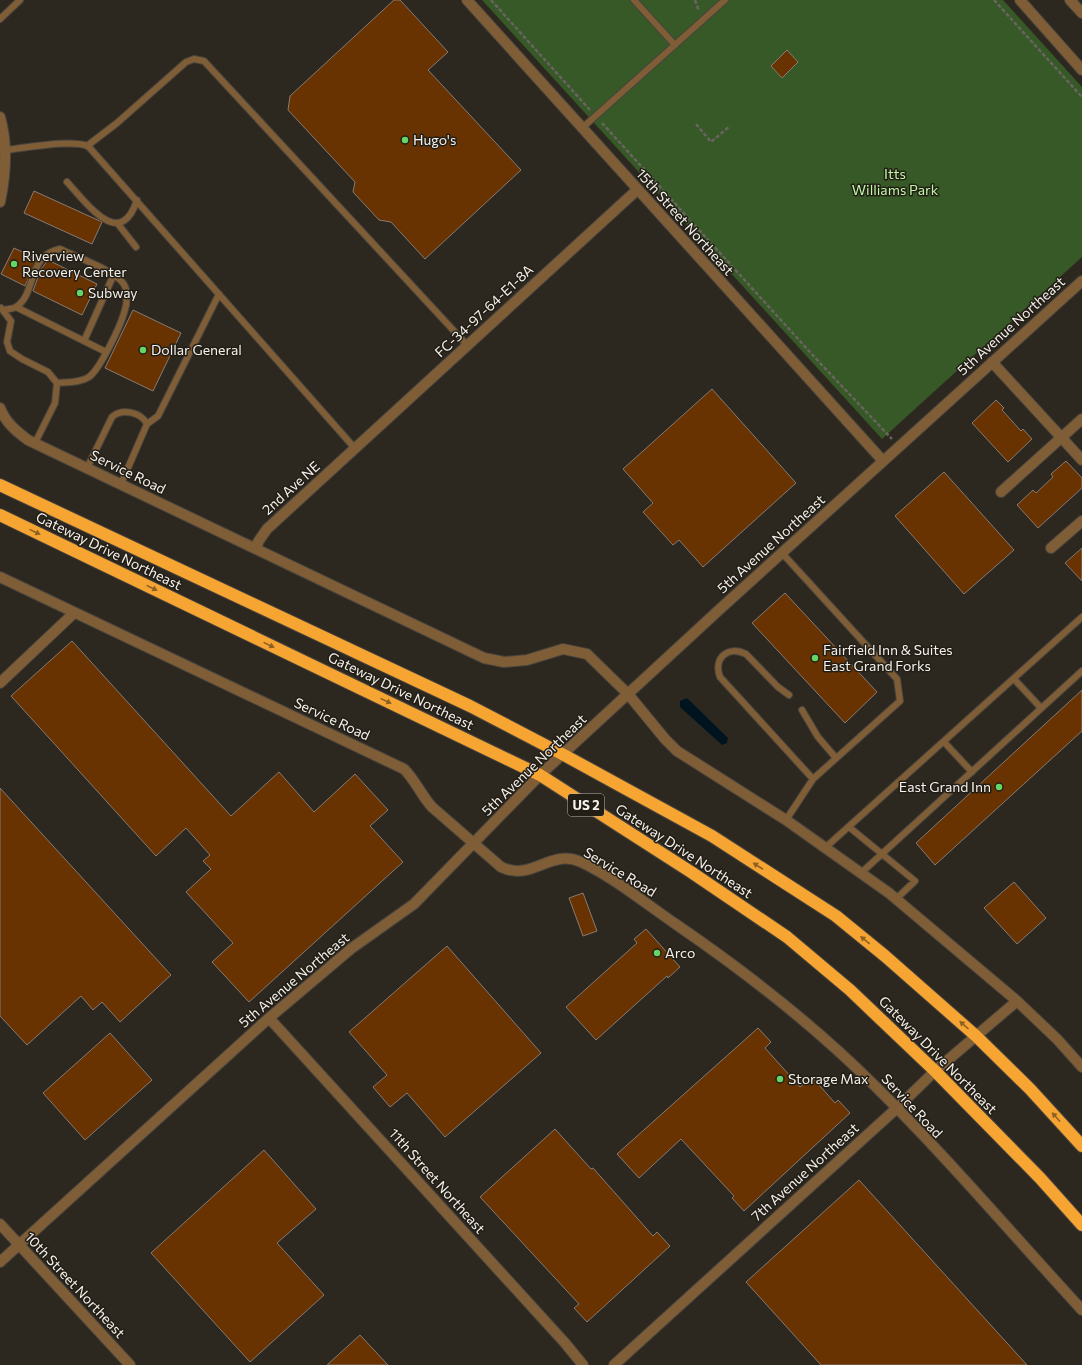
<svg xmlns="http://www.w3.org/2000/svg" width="1082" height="1365" viewBox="0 0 1082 1365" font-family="Commissioner,sans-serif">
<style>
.green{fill:#375827}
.water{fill:#00141f}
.building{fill:#683301;stroke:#857b74}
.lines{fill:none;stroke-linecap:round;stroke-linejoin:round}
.lane-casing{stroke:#48443d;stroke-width:8}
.street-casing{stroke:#48443d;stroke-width:12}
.highway-casing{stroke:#48443d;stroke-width:14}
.path{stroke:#68655e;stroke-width:2.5;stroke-dasharray:4 2;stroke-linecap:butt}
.lane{stroke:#7e5d37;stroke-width:6}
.street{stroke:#7e5d37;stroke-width:10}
.highway{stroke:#f6a432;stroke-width:12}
.oneway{fill:#8c6124}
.poi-dot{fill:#67d466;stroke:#221e16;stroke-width:1.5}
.labels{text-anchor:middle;stroke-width:3;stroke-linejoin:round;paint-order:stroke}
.shield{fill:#221e16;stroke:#b5b2ac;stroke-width:1}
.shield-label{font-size:13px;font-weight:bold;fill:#f4f1ec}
.poi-label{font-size:14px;fill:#f4f1ec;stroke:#221e16;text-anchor:start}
.park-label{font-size:14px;fill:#bef8a5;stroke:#221e16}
.street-label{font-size:14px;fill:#f4f1ec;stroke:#221e16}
</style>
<rect width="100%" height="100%" fill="#2c2820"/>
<path class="green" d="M482,0H1003L1082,87V257L882,439Z"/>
<path class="water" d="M687,698L728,738L727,743L722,745L680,707V701Z"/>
<path class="building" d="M394,0H400L448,52L428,70L521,170L425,259L391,222L379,220L353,192L355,182L288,110L290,96Z
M787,50L798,62L782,78L771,66Z
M34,191L102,222L92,244L24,213Z
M14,248L37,259L25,286L1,274Z
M48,260L97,284L82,315L33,291L41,269Z
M133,310L181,333L153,391L105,368Z
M712,389L796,483L703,567L679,540L673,545L643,512L653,503L623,469Z
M996,400L1004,408L1002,410L1021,431L1023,429L1032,439L1008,462L972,423Z
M1066,461L1082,478V488L1038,528L1017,505L1033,490L1036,493L1053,477L1051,474Z
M944,472L1014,550L964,594L895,516Z
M1082,548V581L1065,563Z
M785,593L877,692L845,723L752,623Z
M72,641L231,816L279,772L314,812L355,774L388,810L370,826L403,862L249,1002L212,962L233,943L186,892L211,869L203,861L210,855L186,828L156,856L11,696Z
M1082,690V731L935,865L916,843Z
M0,788L171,975L120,1022L102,1002L93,1010L81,996L27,1045L0,1016Z
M1014,882L1046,918L1017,944L984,908Z
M583,893L597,931L583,936L569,898Z
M646,929L680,967L668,978L667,976L596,1040L566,1007L637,943L634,939Z
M447,946L541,1053L445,1137L407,1093L390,1107L373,1087L387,1075L349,1032Z
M758,1028L771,1042L765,1048L800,1087L812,1077L835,1103L838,1100L850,1113L744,1211L732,1198L734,1196L681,1139L639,1178L617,1154Z
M110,1033L152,1080L85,1140L43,1093Z
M555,1129L591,1169L593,1168L653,1236L657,1232L670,1246L587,1322L574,1308L579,1304L480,1197Z
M264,1150L316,1209L277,1243L324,1295L250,1362L151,1253Z
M859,1180L1027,1365H821L746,1282Z
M360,1335L388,1365H327Z"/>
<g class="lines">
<g class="lane-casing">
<path id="lane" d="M634,0L675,45
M0,19L20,0
M581,129L725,0
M87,146L117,123L186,62L194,59L204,61L467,345
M6,150C26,148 70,139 88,146L352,445V451
M67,182C86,202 120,252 137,200
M118,224L136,247
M16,307L106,352
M1,308L11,321L7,342L10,351L22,359L48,372L57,383L55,403L35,443
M3,310C7,309 13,309 16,307C37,294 26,256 60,249C75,256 115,271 123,283C129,291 127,305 124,313C120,327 100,369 89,377C80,383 68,382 57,383
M84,341L114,274
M147,424L158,416L219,294
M87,468L112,417C122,408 141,412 147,424L121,484
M782,553L897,679L900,701L813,779L786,820
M1014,679L1041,708
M789,695L778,687L746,654C728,645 713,658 720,677L813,779
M802,710L818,737L836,758
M944,742L972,772
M849,827L915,881L896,899
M826,847L1082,617
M861,873L1082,671"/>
</g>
<g class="street-casing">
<path id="street" d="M467,0L883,461
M1020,0L1082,70
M1070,0L1082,13
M0,117C8,145 6,173 0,202
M992,362L1082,460
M0,408C6,423 16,431 28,440L484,658L504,662L527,660L563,649L587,654L628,694L665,739L677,751L786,820L889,893L1017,1001L1057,1039L1082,1067
M1001,492L1082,419
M1051,548L1082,521
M257,549L258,542L267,529L637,190
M0,577L404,769C416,781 421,795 432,807L501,867C533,882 550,848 581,862C615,878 646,904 677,925C747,973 815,1026 875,1086C947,1157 1013,1235 1082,1310
M0,683L74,613
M269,1018L565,1343L583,1365
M0,1224L130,1365
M0,1262L269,1018L352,948L414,904L540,775L720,609L1082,281
M614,1365L897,1108L935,1071L1017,1001"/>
</g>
<g class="highway-casing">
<path id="highway" d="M0,485L470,706L564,755L712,836L836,916L885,956L976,1036L1030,1089L1082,1146
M0,515L540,775L691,872L787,937L850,990L935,1071L1040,1178L1082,1225"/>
</g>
<path class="path" d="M491,0L590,110
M695,0L699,11
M994,0L1082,97
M602,123L819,362L892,439
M696,124L711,142L730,126"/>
<use href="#lane" class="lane"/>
<use href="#street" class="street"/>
<use href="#highway" class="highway"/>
</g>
<defs><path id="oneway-solid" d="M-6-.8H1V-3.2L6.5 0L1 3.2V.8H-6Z"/></defs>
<g class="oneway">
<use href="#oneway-solid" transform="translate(35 532) rotate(26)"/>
<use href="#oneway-solid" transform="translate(152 588) rotate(26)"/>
<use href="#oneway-solid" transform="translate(269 645) rotate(26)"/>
<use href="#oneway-solid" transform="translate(386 701) rotate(26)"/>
<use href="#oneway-solid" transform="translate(758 866) rotate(-147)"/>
<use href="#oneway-solid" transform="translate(865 940) rotate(-141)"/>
<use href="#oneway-solid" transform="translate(964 1025) rotate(-138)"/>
<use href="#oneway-solid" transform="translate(1056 1117) rotate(-132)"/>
</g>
<g class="poi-dot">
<circle cx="405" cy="140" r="4"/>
<circle cx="14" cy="264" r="4"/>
<circle cx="80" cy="293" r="4"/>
<circle cx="143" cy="350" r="4"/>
<circle cx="815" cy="658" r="4"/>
<circle cx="999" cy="787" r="4"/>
<circle cx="657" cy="953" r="4"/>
<circle cx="780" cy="1079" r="4"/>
</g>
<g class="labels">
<rect class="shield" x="568" y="794" width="36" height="22" rx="3"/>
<g class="shield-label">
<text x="586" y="810">US 2</text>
</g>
<g class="poi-label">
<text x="413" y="145">Hugo's</text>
<text x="22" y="261">Riverview<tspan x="22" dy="16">Recovery Center</tspan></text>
<text x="88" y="298">Subway</text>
<text x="151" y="355">Dollar General</text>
<text x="823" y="655">Fairfield Inn &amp; Suites<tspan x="823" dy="16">East Grand Forks</tspan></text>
<text x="991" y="792" text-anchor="end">East Grand Inn</text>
<text x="665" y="958">Arco</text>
<text x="788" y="1084">Storage Max</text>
</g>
<g class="park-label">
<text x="895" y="179">Itts<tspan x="895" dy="16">Williams Park</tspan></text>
</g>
<g class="street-label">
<text transform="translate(685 222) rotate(48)" y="5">15th Street Northeast</text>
<text transform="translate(484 311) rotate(-43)" y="5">FC-34-97-64-E1-8A</text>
<text transform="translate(1011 326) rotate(-42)" y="5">5th Avenue Northeast</text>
<text transform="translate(128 472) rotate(26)" y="5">Service Road</text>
<text transform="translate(291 488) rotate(-42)" y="5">2nd Ave NE</text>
<text transform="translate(771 544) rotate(-42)" y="5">5th Avenue Northeast</text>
<text transform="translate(109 551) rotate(26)" y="5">Gateway Drive Northeast</text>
<text transform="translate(401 691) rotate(26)" y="5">Gateway Drive Northeast</text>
<text transform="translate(332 719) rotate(25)" y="5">Service Road</text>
<text transform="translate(534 765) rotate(-44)" y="5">5th Avenue Northeast</text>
<text transform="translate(684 851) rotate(33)" y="5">Gateway Drive Northeast</text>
<text transform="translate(620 872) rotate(31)" y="5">Service Road</text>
<text transform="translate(294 980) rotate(-40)" y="5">5th Avenue Northeast</text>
<text transform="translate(938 1055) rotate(45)" y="5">Gateway Drive Northeast</text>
<text transform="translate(912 1106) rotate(47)" y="5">Service Road</text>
<text transform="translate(805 1172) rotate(-42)" y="5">7th Avenue Northeast</text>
<text transform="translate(437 1181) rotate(48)" y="5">11th Street Northeast</text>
<text transform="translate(75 1285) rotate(47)" y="5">10th Street Northeast</text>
</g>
</g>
</svg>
